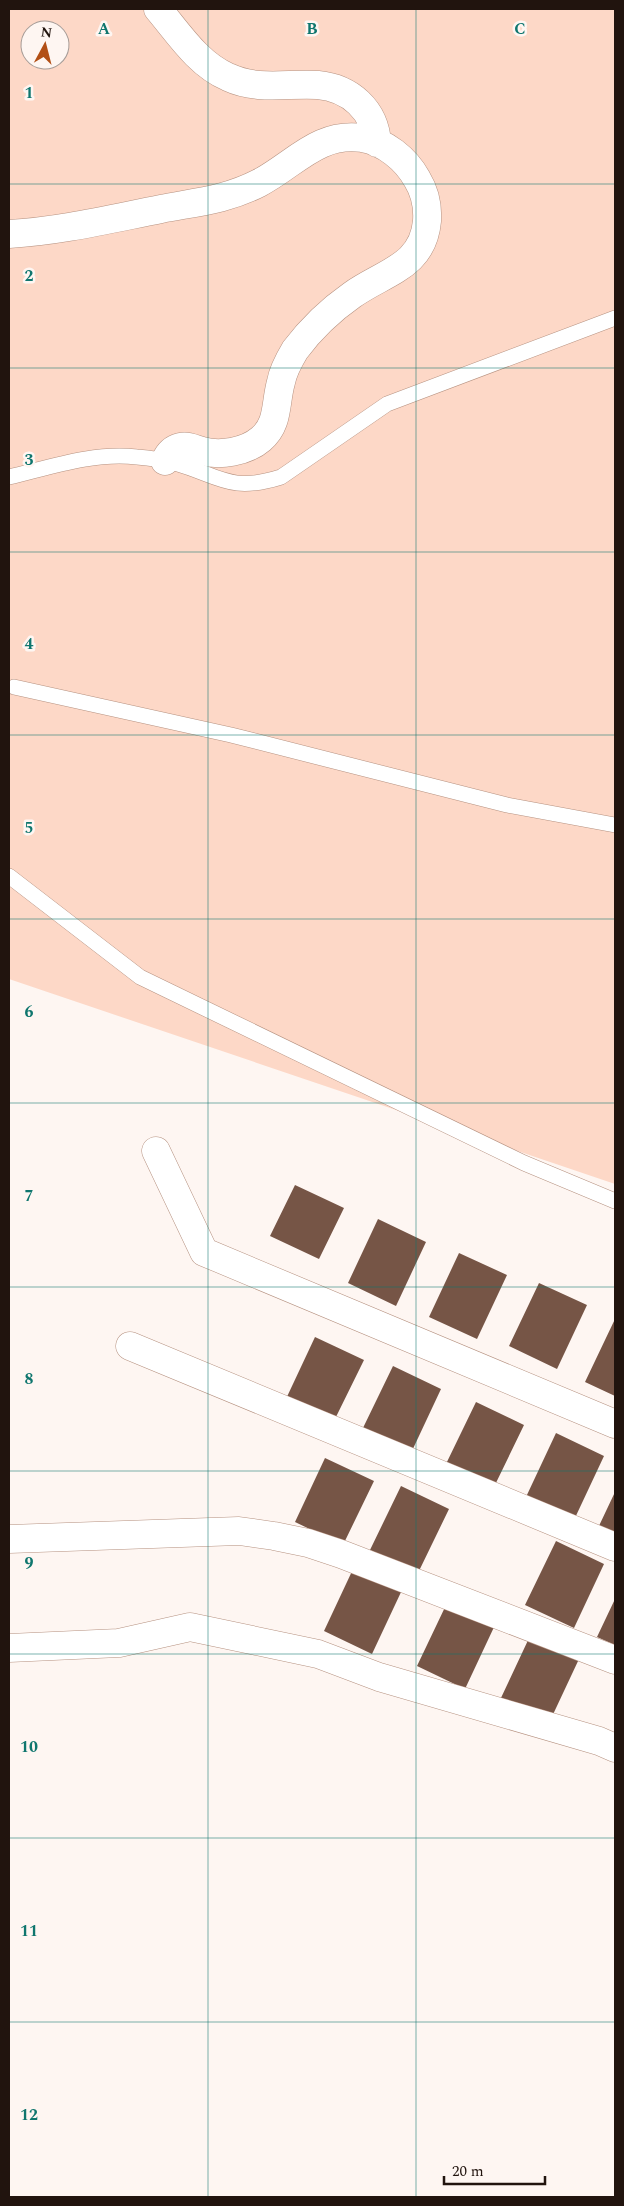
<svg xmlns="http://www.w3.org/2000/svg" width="624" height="2206" viewBox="0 0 624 2206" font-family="Spectral,serif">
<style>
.green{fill:#fdd8c7;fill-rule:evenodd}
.building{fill:#765546}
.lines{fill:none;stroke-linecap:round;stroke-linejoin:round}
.lane-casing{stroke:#b69281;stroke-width:16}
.street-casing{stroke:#b69281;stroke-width:29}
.lane{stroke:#fff;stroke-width:15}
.street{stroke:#fff;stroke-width:28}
.grid{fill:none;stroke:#0f766e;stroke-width:1;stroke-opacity:0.55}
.grid-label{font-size:16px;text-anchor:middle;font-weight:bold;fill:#0f766e;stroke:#fef6f2;stroke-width:5;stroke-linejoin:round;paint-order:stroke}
</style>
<rect width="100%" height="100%" fill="#fef6f2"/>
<path class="green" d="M9,9H615V1184L9,979ZM30,30H60V60H30Z"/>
<path class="building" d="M295,1185L344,1208L319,1259L270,1236Z
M378,1219L426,1242L396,1306L348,1283Z
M459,1253L507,1275L477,1339L429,1317Z
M539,1283L587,1305L557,1369L509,1346Z
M615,1319V1396L585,1382Z
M315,1337L364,1360L333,1423L285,1401Z
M393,1366L441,1389L411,1453L362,1430Z
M476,1402L524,1425L493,1489L445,1466Z
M556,1433L604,1456L574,1520L526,1497Z
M325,1458L374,1481L343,1545L295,1522Z
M401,1486L449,1509L418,1573L370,1550Z
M615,1492V1536L598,1528Z
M556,1541L604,1564L574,1628L525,1605Z
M354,1567L402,1590L372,1654L324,1631Z
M615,1599V1645L597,1637Z
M447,1603L495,1625L465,1689L417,1666Z
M530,1636L579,1659L549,1723L500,1700Z"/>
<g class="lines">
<g class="lane-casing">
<path id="lane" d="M9,477C51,467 93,452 137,457C149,458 163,460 175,463C220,476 230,493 281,477L387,404L615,318
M14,687L231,735L507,805L615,825
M9,876L140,977L524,1163L615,1201"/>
</g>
<g class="street-casing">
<path id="street" d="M158,9C179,34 198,64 228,77C258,91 287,83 318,85C350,88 375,110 377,143
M9,234C61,231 110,219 161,209C197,202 226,200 259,183C295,164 318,132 362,138C385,142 406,159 417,179C425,192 428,206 427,221C423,267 384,272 352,295C332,309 310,330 295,350C289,360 283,371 281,382C275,403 279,424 261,439C246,452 220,456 202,451C195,449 188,445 180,447C172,449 168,454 165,461
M156,1151L204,1252L615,1424
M130,1346L615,1547
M9,1539L239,1531L274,1536L308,1543L341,1554L615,1660
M9,1648L119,1643L190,1627L318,1654L379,1677L599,1741L615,1748"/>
</g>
<use href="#lane" class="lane"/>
<use href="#street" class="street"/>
</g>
<path class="grid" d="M208,9V2197M416,9V2197M9,184H615M9,368H615M9,552H615M9,735H615M9,919H615M9,1103H615M9,1287H615M9,1471H615M9,1654H615M9,1838H615M9,2022H615"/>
<g class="grid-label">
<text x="104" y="34">A</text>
<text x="312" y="34">B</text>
<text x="520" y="34">C</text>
<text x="29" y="98">1</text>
<text x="29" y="281">2</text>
<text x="29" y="465">3</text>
<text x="29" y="649">4</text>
<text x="29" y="833">5</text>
<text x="29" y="1017">6</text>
<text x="29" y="1201">7</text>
<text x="29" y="1384">8</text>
<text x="29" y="1568">9</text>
<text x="29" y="1752">10</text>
<text x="29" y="1936">11</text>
<text x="29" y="2120">12</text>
</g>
<rect width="624" height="2206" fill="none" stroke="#21140e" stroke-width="20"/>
<g transform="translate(45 45) rotate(7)"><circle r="24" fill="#fef6f2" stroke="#a69c97"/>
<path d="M0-4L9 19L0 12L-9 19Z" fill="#b24f15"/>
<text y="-8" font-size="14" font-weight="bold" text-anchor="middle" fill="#21140e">N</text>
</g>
<path d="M444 2176v8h101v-8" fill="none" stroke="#21140e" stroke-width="2.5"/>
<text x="452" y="2176" font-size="15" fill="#21140e" stroke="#fef6f2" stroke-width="4" paint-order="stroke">20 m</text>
</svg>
